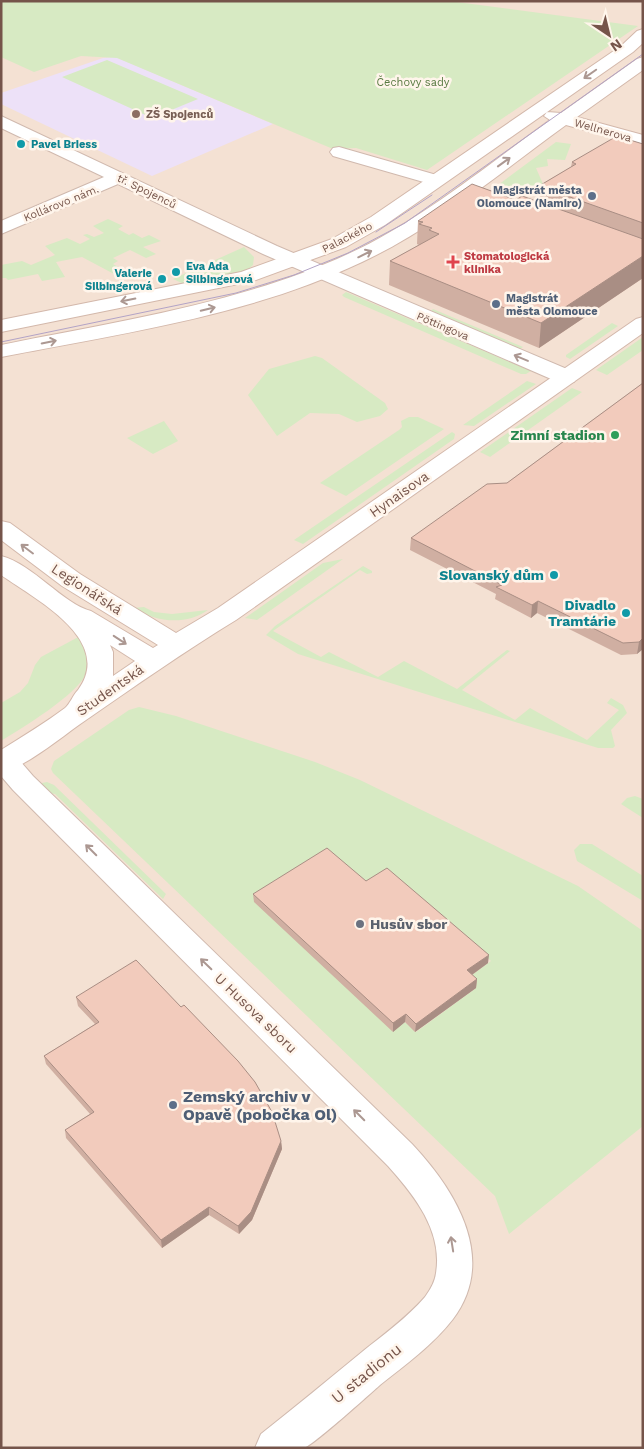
<svg xmlns="http://www.w3.org/2000/svg" width="644" height="1449" viewBox="0 0 644 1449" font-family="'Work Sans',sans-serif">
<style>
.residential{fill:#f4e1d3}
.education{fill:#ede1f8}
.green{fill:#d7eac3;fill-rule:evenodd}
.lines{fill:none;stroke-linecap:round;stroke-linejoin:round}
.street-casing{stroke:#d0b9ae;stroke-width:2}
.secondary-casing{stroke:#d3b8ab;stroke-width:2}
.street{fill:#fff;fill-rule:evenodd}
.secondary{fill:#fff;fill-rule:evenodd}
.tram{stroke:#b2a3c6;stroke-width:1}
.wall{fill:#d0afa2}
.shaded-wall{fill:#a98e84}
.building{fill:#f2cbbc;stroke:#a98e84}
.oneway{stroke:#ac9892}
.education-dot{fill:#8d6e63;stroke:#fff5eb;stroke-width:2}
.culture-dot{fill:#0f9aa8;stroke:#fff5eb;stroke-width:2}
.service-dot{fill:#5c6f8a;stroke:#fff5eb;stroke-width:2}
.health-dot{fill:#e0444e;stroke:#fff5eb;stroke-width:2}
.leisure-dot{fill:#2e9e5b;stroke:#fff5eb;stroke-width:2}
.worship-dot{fill:#6b7280;stroke:#fff5eb;stroke-width:2}
.labels{text-anchor:middle;stroke-width:5;stroke-linejoin:round;paint-order:stroke}
.far-park-label{font-size:11px;fill:#597a42;stroke:#fff5eb}
.far-education-label{font-size:11px;font-weight:bold;fill:#785e54;stroke:#fff5eb;text-anchor:start}
.far-street-label{font-size:11px;fill:#75544a;stroke:#fff5eb}
.far-culture-label{font-size:11px;font-weight:bold;fill:#0d838f;stroke:#fff5eb;text-anchor:start}
.far-service-label{font-size:11px;font-weight:bold;fill:#4e5e75;stroke:#fff5eb;text-anchor:end}
.far-health-label{font-size:11px;font-weight:bold;fill:#be3a42;stroke:#fff5eb;text-anchor:start}
.leisure-label{font-size:14px;font-weight:bold;fill:#27864d;stroke:#fff5eb;text-anchor:end}
.street-label{font-size:14px;fill:#75544a;stroke:#fff5eb}
.culture-label{font-size:14px;font-weight:bold;fill:#0d838f;stroke:#fff5eb;text-anchor:end}
.worship-label{font-size:14px;font-weight:bold;fill:#5b616d;stroke:#fff5eb;text-anchor:start}
.near-service-label{font-size:16px;font-weight:bold;fill:#4e5e75;stroke:#fff5eb;text-anchor:start}
.near-street-label{font-size:16px;fill:#75544a;stroke:#fff5eb}
</style>
<rect width="100%" height="100%" fill="#fcf0e5"/>
<path class="residential" d="M1,1H643V1448H1Z"/>
<path class="education" d="M114,57L118,58L273,124L152,176L1,104V93L103,58Z"/>
<path class="green" d="M1,1H449L638,26L427,170L356,148L333,149L117,58L81,56L34,72L1,57Z
M107,60L198,99L152,118L62,77Z
M556,142L571,144L565,160L547,159L548,166L536,168L543,184L518,193L498,185Z
M108,219L123,226L118,229L129,235L133,233L142,238L149,235L161,241L143,247L156,254L146,258L130,250L113,258L118,261L113,264L120,268L114,274L82,257L56,262L65,277L42,281L38,274L8,280L6,278H1V265L22,261L31,265L55,255L45,246L67,238L80,244L90,239L83,235L87,234L94,237L104,233L93,226Z
M244,247L254,257L253,265L245,272L186,285L173,279Z
M346,292L531,371L526,374H521L344,297L342,295Z
M433,309L523,347L520,349L431,311Z
M612,323L618,326L570,359L566,357V355Z
M643,337V350L607,375L596,370Z
M315,356L322,358L385,403L388,409L380,416L357,422L339,414L310,413L277,436L248,395L269,369Z
M527,381L536,384L474,426L463,425Z
M572,388L582,392L490,457L480,452Z
M409,417H418L444,429L346,496L320,483L399,430L402,427L401,421Z
M164,421L178,441L153,454L127,438Z
M452,432L455,434L454,439L303,544L294,540Z
M343,559L257,620L245,618L323,563Z
M363,566L372,571V573L367,574L360,570L273,631L321,657L329,652L378,677L404,661L457,689L507,650L510,651L462,690L515,720L530,708L587,740L619,710L607,703L611,698L623,705L627,713L611,730L615,746L613,748H598L298,654L266,635L275,626Z
M144,607L154,612L172,614L208,610C185,626 156,622 133,608Z
M82,635C87,642 91,665 87,673C74,697 25,726 1,741V703L20,692L28,683L35,665L41,657Z
M139,707L176,716L315,762L360,780L578,886L643,931V1126L509,1234L495,1196L53,773L51,769L54,761L129,710ZM366,890L474,946L491,961L466,979L476,988L416,1032L405,1022L393,1031Z
M47,782L54,785L166,894L163,899L55,794L47,793L37,784Z
M635,796L643,799V818L621,804L627,798Z
M580,844H592L643,876V901L577,861L574,850Z"/>
<g class="lines">
<g class="street-casing">
<path id="street" d="M1,116L277,246L574,372L577,377L574,382L566,383L558,382L263,254L118,184L1,234V221L104,177L1,128Z
M339,147L440,176L443,180L440,184L434,185L333,156L330,152L333,148Z
M4,751L14,754L33,776L412,1144C456,1191 498,1259 453,1319C433,1345 405,1365 380,1385C370,1394 312,1446 304,1448C290,1449 270,1448 255,1448L261,1434C295,1407 328,1380 362,1352C383,1335 407,1318 425,1297C430,1290 435,1282 436,1273C443,1231 414,1195 388,1166L13,790L1,776V752Z"/>
</g>
<g class="secondary-casing">
<path id="secondary" d="M643,29V43L633,52L385,225L346,247L253,281L1,332V320L241,272L332,239L371,217L621,46L637,31Z
M643,57V70L577,117L643,135V146L566,125C501,172 435,228 362,262C249,316 123,333 1,357V345C118,321 239,304 348,254C420,221 486,166 550,120L544,116L547,112L561,113L637,59Z
M643,317V333L236,620C185,651 135,686 86,720C61,737 29,765 1,773V750C23,736 45,723 65,708C70,704 73,695 78,690C115,640 35,599 1,575V556C33,564 63,604 91,611L153,648L158,645L62,586L1,540V521L10,523L80,574L176,633L218,608L636,319ZM110,645L135,661L113,676V652Z"/>
</g>
<use href="#street" class="street"/>
<use href="#secondary" class="secondary"/>
<path class="tram" d="M376,232L432,195
M1,342L236,293L294,275L348,253L405,223L643,54"/>
</g>
<path class="wall" d="M643,144V278L539,348L389,285L390,261L419,245L417,244L418,221L516,200L538,202L539,186L571,167L572,162Z
M643,383V649L637,654L621,655L537,613L531,618L495,599L496,594L410,550L411,538L507,483Z
M366,881L488,963L472,975L477,979L476,988L415,1032L405,1022L393,1032L254,902L253,894Z
M76,997L281,1141L282,1149L252,1220L239,1234L209,1215L162,1248L66,1138L65,1130L90,1114L46,1064L44,1056L95,1024L78,1006Z"/>
<path class="shaded-wall" d="M643,256V278L539,348L541,323Z
M538,601L537,613L531,618L532,605Z
M643,638V649L637,654L639,642Z
M489,955L488,963L466,979L467,970Z
M477,979L476,988L415,1032L416,1024Z
M406,1014L405,1022L393,1032V1023Z
M281,1141L282,1149L252,1220L239,1234L238,1226Z
M209,1207V1215L162,1248L161,1240Z"/>
<path class="building" d="M617,136L643,144V223L539,186L576,164L572,162Z
M472,184L516,200L522,196L643,239V256L541,323L390,261L439,234L429,230L432,228L419,224L423,222L418,221Z
M643,383V638L639,642L623,643L538,601L532,605L496,587L502,585L411,538L487,484L507,483Z
M327,848L366,881L387,868L489,955L467,970L477,979L416,1024L406,1014L393,1023L253,894Z
M136,960L181,1007L184,1005L238,1061L255,1082L272,1112L281,1141L251,1212L238,1226L209,1207L161,1240L65,1130L94,1112L44,1056L99,1022L76,997Z"/>
<defs><path id="oneway-shaft" d="M-6 0H5M1.5-3L5.5 0L1.5 3" fill="none" stroke-width="1.6" stroke-linecap="round" stroke-linejoin="round" transform="scale(1.25)"/></defs>
<g class="oneway">
<use href="#oneway-shaft" transform="translate(590 74) rotate(145)"/>
<use href="#oneway-shaft" transform="translate(504 162) rotate(-36)"/>
<use href="#oneway-shaft" transform="translate(365 254) rotate(-26)"/>
<use href="#oneway-shaft" transform="translate(128 300) rotate(169)"/>
<use href="#oneway-shaft" transform="translate(208 309) rotate(-14)"/>
<use href="#oneway-shaft" transform="translate(49 342) rotate(-11)"/>
<use href="#oneway-shaft" transform="translate(521 358) rotate(-157)"/>
<use href="#oneway-shaft" transform="translate(27 549) rotate(-143)"/>
<use href="#oneway-shaft" transform="translate(120 640) rotate(33)"/>
<use href="#oneway-shaft" transform="translate(91 850) rotate(-135)"/>
<use href="#oneway-shaft" transform="translate(206 964) rotate(-136)"/>
<use href="#oneway-shaft" transform="translate(359 1115) rotate(-135)"/>
<use href="#oneway-shaft" transform="translate(452 1244) rotate(-99)"/>
</g>
<circle class="education-dot" cx="136" cy="114" r="5"/>
<g class="culture-dot">
<circle cx="21" cy="144" r="5"/>
<circle cx="176" cy="272" r="5"/>
<circle cx="162" cy="279" r="5"/>
<circle cx="554" cy="575" r="5"/>
<circle cx="626" cy="613" r="5"/>
</g>
<g class="service-dot">
<circle cx="592" cy="196" r="5"/>
<circle cx="496" cy="304" r="5"/>
<circle cx="173" cy="1105" r="5"/>
</g>
<path class="health-dot" d="M450.5 254.5h5v5h5v5h-5v5h-5v-5h-5v-5h5z"/>
<circle class="leisure-dot" cx="615" cy="435" r="5"/>
<circle class="worship-dot" cx="360" cy="924" r="5"/>
<g class="labels">
<g class="far-park-label">
<text x="413" y="86">Čechovy sady</text>
</g>
<g class="far-education-label">
<text x="146" y="118">ZŠ Spojenců</text>
</g>
<g class="far-street-label">
<text transform="translate(603 130) rotate(16)" y="4">Wellnerova</text>
<text transform="translate(147 191) rotate(26)" y="4">tř. Spojenců</text>
<text transform="translate(61 203) rotate(-22)" y="4">Kollárovo nám.</text>
<text transform="translate(347 237) rotate(-27)" y="4">Palackého</text>
<text transform="translate(443 326) rotate(23)" y="4">Pöttingova</text>
</g>
<g class="far-culture-label">
<text x="31" y="148">Pavel Briess</text>
<text x="186" y="270">Eva Ada<tspan x="186" dy="13">Silbingerová</tspan></text>
<text x="152" y="277" text-anchor="end">Valerie<tspan x="152" dy="13">Silbingerová</tspan></text>
</g>
<g class="far-service-label">
<text x="582" y="194">Magistrát města<tspan x="582" dy="13">Olomouce (Namiro)</tspan></text>
<text x="506" y="302" text-anchor="start">Magistrát<tspan x="506" dy="13">města Olomouce</tspan></text>
</g>
<g class="far-health-label">
<text x="464" y="260">Stomatologická<tspan x="464" dy="13">klinika</tspan></text>
</g>
<g class="leisure-label">
<text x="605" y="440">Zimní stadion</text>
</g>
<g class="street-label">
<text transform="translate(399 494) rotate(-35)" y="5">Hynaisova</text>
<text transform="translate(87 589) rotate(33)" y="5">Legionářská</text>
<text transform="translate(110 690) rotate(-35)" y="5">Studentská</text>
<text transform="translate(256 1013) rotate(44)" y="5">U Husova sboru</text>
</g>
<g class="culture-label">
<text x="544" y="580">Slovanský dům</text>
<text x="616" y="610">Divadlo<tspan x="616" dy="16">Tramtárie</tspan></text>
</g>
<g class="worship-label">
<text x="370" y="929">Husův sbor</text>
</g>
<g class="near-service-label">
<text x="183" y="1102">Zemský archiv v<tspan x="183" dy="18">Opavě (pobočka Ol)</tspan></text>
</g>
<g class="near-street-label">
<text transform="translate(366 1373) rotate(-39)" y="6">U stadionu</text>
</g>
</g>
<rect width="644" height="1449" fill="none" stroke="#75544a" stroke-width="5"/>
<g transform="translate(609 35) rotate(145)" stroke="#fff5eb" stroke-width="4" paint-order="stroke">
<path d="M0-4L9 19L0 12L-9 19Z" fill="#75544a"/>
<text y="-8" font-size="14" font-weight="bold" text-anchor="middle" fill="#75544a">N</text>
</g>
</svg>
